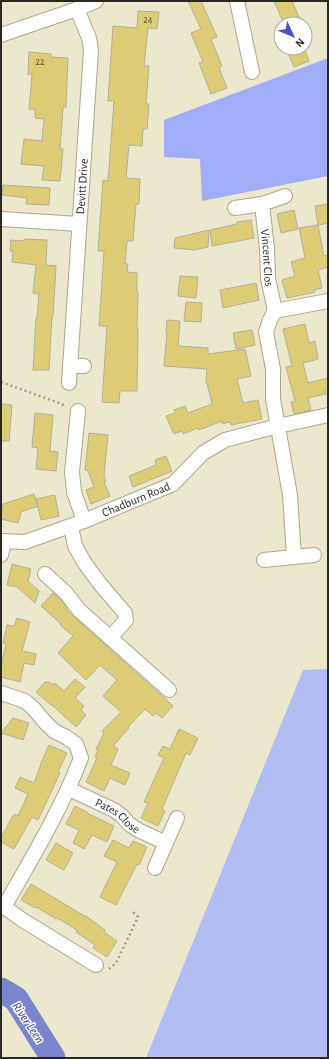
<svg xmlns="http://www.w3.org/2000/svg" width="329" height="1059" viewBox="0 0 329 1059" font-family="'Alegreya Sans',sans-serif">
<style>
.green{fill:#b2bdf3}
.forest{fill:#a0adf8}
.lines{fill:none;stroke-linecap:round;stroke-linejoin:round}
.river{stroke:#7985cd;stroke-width:25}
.building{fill:#dccd76;stroke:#b3af95}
.minor-casing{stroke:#aba68d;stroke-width:16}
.path{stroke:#9e9b86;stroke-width:2.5;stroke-dasharray:2 3;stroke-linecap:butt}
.minor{stroke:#fff;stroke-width:14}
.labels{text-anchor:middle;stroke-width:3;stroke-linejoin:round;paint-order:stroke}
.number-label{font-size:10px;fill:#575235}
.street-label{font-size:12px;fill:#2b291f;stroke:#fff}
.water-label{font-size:13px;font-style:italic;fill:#373c92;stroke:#fff}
</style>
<rect width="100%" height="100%" fill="#ece8cd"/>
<path class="green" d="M328,669V1058H146L303,670Z"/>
<path class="forest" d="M328,58V176L202,201L200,159L164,157V120Z"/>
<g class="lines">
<path class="river" d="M1,990L16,999L53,1058"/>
</g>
<path class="building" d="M188,1H201L217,37L211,39L222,66L219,68L227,88L211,94L199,63L203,62L191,33L201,29Z
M274,1H292L302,24H284Z
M138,11L159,12L157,29L148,28L144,66H149L146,104H149L147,129H143L142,146L129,145L126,178L140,179L139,204H136L133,241H127L125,264H128L127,272L137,273V292H138L137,329H138L137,391H120L119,403L102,402L107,326H99L104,251H98L103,180L108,181L114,101H108L113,26L137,28Z
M286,48H304L309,61L294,67Z
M29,52L51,54V57L68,58L66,107H63L60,149H63L60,181L42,180L44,166L21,164L24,139L42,141L43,129L44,119L35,118V109H29L32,73L28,75Z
M3,185L50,188L49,205L26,204L27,198L2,195Z
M328,204V223L318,225L324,256L328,255V267L318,270L322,288L314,290L315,292L287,298L282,280L295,276L291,262L305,258L299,228L318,225L315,206Z
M294,210L298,229L281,233L277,214Z
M251,220L254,238L212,246L210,230L237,224V222Z
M209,230L208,247L195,250L174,248L175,238Z
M24,239L47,240L46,265L56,266L53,317H52L49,370H33L36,318H37L39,294L33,293L36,265L12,262L13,251H10L11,240L24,241Z
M180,276L198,277L196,298L178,296Z
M256,283L259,300L223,308L220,290Z
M186,302L202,303L201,322L184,321Z
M167,320L180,321L178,346L208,348V354L245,349L251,376L237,379L243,403L258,400L262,419L231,425L230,422L222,424V421L199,430L198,428L183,434L182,431L174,434L166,416L175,413L174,410L185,406L188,413L212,404L207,383H206L207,369L164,366L167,333H166Z
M305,324L309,343L315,341L318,359L303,363L308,383L328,378V389L325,390L326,394L308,398L311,410L294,414L291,402L295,401L286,367L292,366L283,329Z
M252,330L255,345L236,349L233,333Z
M1,404L12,405L9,441H1Z
M35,413L53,415L50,451L58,452L56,471L36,469L38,448L32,447Z
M89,433L108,435L104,475L106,481L104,482L110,496L91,504L86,490L94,487L88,471L85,470Z
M166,456L172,471L133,487L129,476L156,465L155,460Z
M34,494L38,506L21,512L18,523L1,519V513L3,504Z
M55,495L59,516L41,520L36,499Z
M12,564L31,569L28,581L39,591L35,603L17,587L7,585Z
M53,593L62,601L67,608L66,609L73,616L173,706L162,718L156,713L153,716L145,709L128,727L129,728L113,746L118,749L111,765L130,773L125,785L110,778L104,791L86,782L97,758L95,757L98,750L96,749L104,733L102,731L121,712L103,696L117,680L100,665L86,680L58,653L73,636L60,625L61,624L41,606Z
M17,618L30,622L22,651L36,654L34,665L24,663L20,682L1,677V667L6,644L3,643L7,625L14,626Z
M75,679L85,687L75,698L84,706L81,710L86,715L76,727L52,705H51L36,692L45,682H49L53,685L55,683L64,691Z
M13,718L29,723L23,740L1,733Z
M179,729L198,738L190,755L186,753L162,809L165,811L158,826L141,818L148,803L144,802L164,758L158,755L163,746L170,749Z
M49,745L67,753L58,772L60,773L38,820L32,817L14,849L1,842V838L14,814L18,816L28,794L15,788L20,777L34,783L41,764V763Z
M75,806L87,812V813L114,826L107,842L92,835L84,849L73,843L79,830L66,824Z
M113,840L129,848L133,841L147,847L139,865L137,864L116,905L100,897L117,862L104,856Z
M56,843L73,853L64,870L46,860Z
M31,884L86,917V916L105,930L104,932L117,941L107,957L93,948L95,945L76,932L77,930L57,918L56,919L36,907L35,908L21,900Z"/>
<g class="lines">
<g class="minor-casing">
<g id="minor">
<path d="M237,1L252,72"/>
<path d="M1,35L77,9L96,1"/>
<path id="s1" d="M262,204L267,249L268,278L275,311"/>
<path d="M235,208L262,204L285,196"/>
<path d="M1,219L79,224"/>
<path d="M70,366H84"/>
<path id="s2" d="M69,383L91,50L89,38L77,9"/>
<path d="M78,411L72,472L74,492L84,521"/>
<path d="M71,526L75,546L84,562L100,584L125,613L126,620L110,638"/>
<path id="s3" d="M1,541L25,542L84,521L173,484L203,453L225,440L278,426L328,415"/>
<path d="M1,555L4,542"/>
<path d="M294,557L290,495L273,399V369L266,332L270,320L275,311L328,301"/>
<path d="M264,560L314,555"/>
<path d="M45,574L66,593L79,610L169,690"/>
<path d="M1,693L25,701L34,709L45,722L54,731L66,737L76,744L81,758C61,810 32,858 4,907"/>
<path id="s4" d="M69,789L114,810L122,816L129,824L138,830L166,843"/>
<path d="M155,868L177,818"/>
<path d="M1,905L24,921L96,965"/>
</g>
</g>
<path class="path" d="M1,382L62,404L66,407
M109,969L116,963L138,917L133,912"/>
<use href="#minor" class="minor"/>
</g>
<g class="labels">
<g class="number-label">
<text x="148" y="23">24</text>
<text x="40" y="65">22</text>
</g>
<g class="street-label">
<text dy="4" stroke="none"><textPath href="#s2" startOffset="197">Devitt Drive</textPath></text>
<text dy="4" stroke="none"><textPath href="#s1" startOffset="54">Vincent Clos</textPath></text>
<text dy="4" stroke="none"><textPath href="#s3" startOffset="143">Chadburn Road</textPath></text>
<text dy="4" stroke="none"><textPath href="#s4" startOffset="56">Pates Close</textPath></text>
</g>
<g class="water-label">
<text transform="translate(29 1022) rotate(56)" y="5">River Leen</text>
</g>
</g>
<rect width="329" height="1059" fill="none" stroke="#2b291f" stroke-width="4"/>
<g transform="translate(293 36) rotate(134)"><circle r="19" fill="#ffffff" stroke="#aaa9a5"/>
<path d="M0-3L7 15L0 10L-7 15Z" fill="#4e53c9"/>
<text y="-6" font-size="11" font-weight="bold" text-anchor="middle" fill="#2b291f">N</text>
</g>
</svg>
